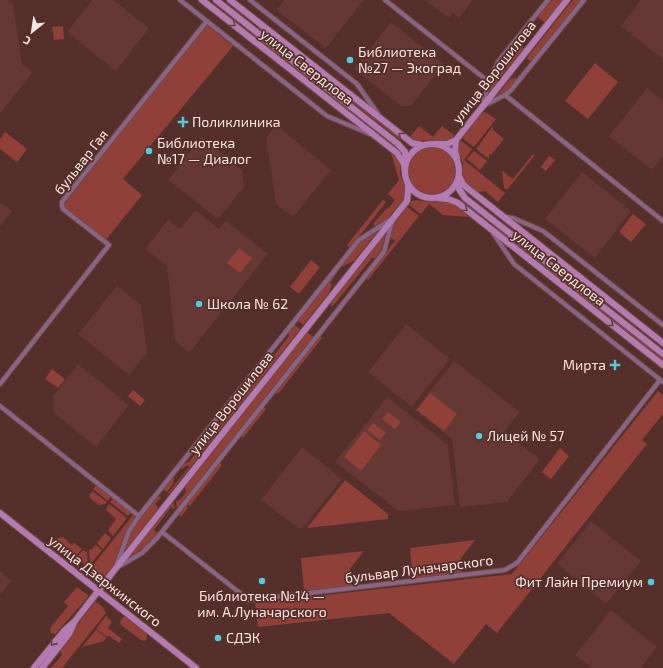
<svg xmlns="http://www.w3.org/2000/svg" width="663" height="668" viewBox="0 0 663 668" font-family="'Exo 2',sans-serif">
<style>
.built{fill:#653833}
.green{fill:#914039}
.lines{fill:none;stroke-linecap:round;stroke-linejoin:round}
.street-casing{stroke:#704c47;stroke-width:6}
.secondary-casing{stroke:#704c47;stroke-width:8}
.street{stroke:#886587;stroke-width:4}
.secondary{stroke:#b37bb1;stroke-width:6}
.oneway{stroke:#683e45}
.poi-dot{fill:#53cbdb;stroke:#552f2a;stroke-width:1.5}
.labels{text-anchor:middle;stroke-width:3.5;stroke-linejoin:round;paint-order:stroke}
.poi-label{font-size:14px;fill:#fee5e1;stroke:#552f2a;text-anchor:start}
.street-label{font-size:14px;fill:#fee5e1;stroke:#552f2a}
</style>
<rect width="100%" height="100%" fill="#552f2a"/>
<path class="built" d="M0,0H7L13,4L22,64L33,72L0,114Z
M92,0H113L149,28L116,71L67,32Z
M284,0H362L363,1L326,48L276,10Z
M425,0H473L459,18L453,13L449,18Z
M641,0H663V59L621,26Z
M391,22L444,64L411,106H401L354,69Z
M647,88L663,101V156L652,170L609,136Z
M276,125L331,170L293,217L276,204L266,138Z
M202,137L242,170L244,187L218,219L168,180Z
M582,172L631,211L595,258L545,219Z
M0,202L12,211L0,227Z
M196,210L219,229L226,221L268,254L189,353L175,341L167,266L145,249L168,220L180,229Z
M117,286L141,305L147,353L129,375L78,334Z
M406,324L450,359L412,407L368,372Z
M454,361L520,412L504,432L540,459L507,502L460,507L452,439L415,410Z
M78,364L129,405L96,447L54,413L53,396Z
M387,397L448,445L455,505L399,511L335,462Z
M302,447L342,479L303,528H298L261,500Z
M591,521L641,561L606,604L557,564Z
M0,571L12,581L0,595Z
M611,610L657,647L641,668H592L575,655Z"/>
<path class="green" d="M552,0H563L545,23L538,17Z
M573,0H583L533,63L527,59L529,55Z
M206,24L233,46L123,179L142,195L105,241L63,206Z
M63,26L64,39L54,40L52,27Z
M259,26L400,138L399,139L257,27Z
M528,30L531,32L523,41V49L507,69L501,64Z
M253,33L394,145L393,147L252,35Z
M595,63L618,82L588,119L565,101Z
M500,65L506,70L489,93L496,71Z
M515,77L518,81L507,92L494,99L511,78L513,79Z
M485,112L496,119L474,147L462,138L480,115Z
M419,126L433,137L442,126L454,135L451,139L446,141L430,140L414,141L409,138Z
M493,126V130L504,139L492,154L489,155V159L476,149Z
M5,132L27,149L17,162L0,149V139Z
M460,140L472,149L464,160L505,193L498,202L485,191L477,192L465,183L463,178V163L456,148L457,144Z
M408 170a24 24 0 1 1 48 0a24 24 0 1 1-48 0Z
M474,151L487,161L480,170L467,159Z
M391,153L400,160V174L405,188L406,196L387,219L375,226L373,224L387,208L388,209L395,200L388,194L399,180Z
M533,154L535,155L507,190L504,188L502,171H504L505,173L513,179Z
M549,156L555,160L546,171L541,167Z
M383,200L386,202L350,248L347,245Z
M417,200C422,201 427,202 433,202C453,202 456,199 468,217L443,215L429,204L421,214L409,205L412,201Z
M407,207L419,216L368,280L366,277L367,275L395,241L389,236L394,223Z
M633,214L646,224L631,242L619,232Z
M500,217L616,309L615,310L499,218Z
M494,224L611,316L609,318L492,226Z
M380,228L354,261L341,267L330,283L332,285L328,294L303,325L297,320L359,242Z
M386,233L381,250L375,258H372L332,307L331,306L332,301Z
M239,248L252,258L240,273L227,263Z
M311,260L320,267L299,294L290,287Z
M612,318L663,358V361L611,320Z
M293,324L300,329L169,494L168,493L189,467L187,465L183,469L181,468L174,477L173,484L167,492L163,489L184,463L189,462L224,417L223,413L253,375H259L289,336L287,331Z
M307,332L313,337L177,508L176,501L180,500L186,492L185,487Z
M319,335L322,338L278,394L275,392Z
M52,369L65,379L58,388L45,379Z
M133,390L145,400L140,406L128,396Z
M658,391L663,395V414L642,440L647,444L497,633L486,624L454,664L389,613L258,627L255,603L512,574Z
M430,393L457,414L444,431L417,410Z
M263,407L266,409L243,438L241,435Z
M388,412L401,422L395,429L382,419Z
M373,423L386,433L380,440L367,430Z
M364,431L381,445L361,471L344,457Z
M560,448L569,456L551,479L542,472Z
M219,462L222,465L190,506L188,505L186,506L188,508L181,517L179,514L180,512Z
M345,480L388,514V519L307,528Z
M97,484L111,496L108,501L93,489Z
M92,491L107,502L105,504L99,505L90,498L89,496Z
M158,496L161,498L155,504L158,507L156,511L123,553L129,534L135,524Z
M114,498L132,512L128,516L110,502Z
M173,501L175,509L171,507L154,530L158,533L147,546L129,558Z
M109,504L127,518L113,536L108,530L116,519L106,510Z
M134,514L135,518L125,533L116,561L103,579L90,569Z
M105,533L111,538L103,549L97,543Z
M63,537L72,545L74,543L82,549L75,557L55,541L58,538Z
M475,540L461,558L463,574L413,579L410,548Z
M96,545L102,550L90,565L89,550L92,549Z
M83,550L87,552L88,567L76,558Z
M364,551L350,569L352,587L304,592L301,558Z
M77,587L89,596L58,631L55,634L51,633L50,630L51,627L68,606L64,602Z
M95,601L102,606L106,613L62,668H50L53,666L62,655L60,650Z
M106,616L112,622L108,628L122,639L119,643L109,636H106L96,629Z
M123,617H126L147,633V639L144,641L141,640L121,625L120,622Z
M96,630L106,637L104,641L82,647Z"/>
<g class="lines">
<g class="street-casing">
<path id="street" d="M180,0L327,116L370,134
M250,0L357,84L378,114
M385,0L489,82
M505,95L663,221
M483,103L489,82L498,62L548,0
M485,105L505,95L511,90L584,0
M505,217L513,218L543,231L663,325
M493,233L514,264L663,382
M0,384L109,245L63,209L62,206V202L207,21
M0,406L139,516
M162,532L249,600L505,570L517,563L660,380
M117,564L129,531L139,516L359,240L390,220
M118,567L142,553L157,538L384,252L392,222"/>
</g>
<g class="secondary-casing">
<path id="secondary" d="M202,0L397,153L404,164L405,175
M216,0L398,144L405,152L406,161
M230,0L403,136L412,143L422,145
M456,140L455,151L457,158
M405 171a27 27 0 1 1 54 0a27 27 0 1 1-54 0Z
M436,144H447L456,140L567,0
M459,176L463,184L466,187L663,343
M459,179V189L465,198L663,354
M437,198L448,199L458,203L663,365
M0,513L196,668
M34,668L64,631L75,621
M42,668L69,634L75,621L116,568L407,201L408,191V184"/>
</g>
<use href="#street" class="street"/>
<use href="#secondary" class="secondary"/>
</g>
<defs><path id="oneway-chevron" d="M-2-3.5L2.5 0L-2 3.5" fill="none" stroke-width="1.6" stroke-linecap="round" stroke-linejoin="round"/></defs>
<g class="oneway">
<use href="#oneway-chevron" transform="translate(233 24) rotate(38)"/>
<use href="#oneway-chevron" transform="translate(401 135) rotate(-143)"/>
<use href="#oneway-chevron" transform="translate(465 209) rotate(39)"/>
<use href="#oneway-chevron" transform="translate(611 324) rotate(38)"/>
<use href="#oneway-chevron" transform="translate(53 643) rotate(129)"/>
</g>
<g class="poi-dot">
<circle cx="350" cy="60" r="4"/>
<path d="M181 116h4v4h4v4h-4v4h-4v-4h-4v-4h4z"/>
<circle cx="149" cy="151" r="4"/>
<circle cx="199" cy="304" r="4"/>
<path d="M613 359h4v4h4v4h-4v4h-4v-4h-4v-4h4z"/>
<circle cx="479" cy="436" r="4"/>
<circle cx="262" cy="581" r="4"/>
<circle cx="651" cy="582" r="4"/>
<circle cx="218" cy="638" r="4"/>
</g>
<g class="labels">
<g class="poi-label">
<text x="358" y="57">Библиотека<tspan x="358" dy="16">№27 — Экоград</tspan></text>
<text x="192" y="127">Поликлиника</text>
<text x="157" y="148">Библиотека<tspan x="157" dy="16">№17 — Диалог</tspan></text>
<text x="207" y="309">Школа № 62</text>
<text x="606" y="370" text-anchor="end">Мирта</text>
<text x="487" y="441">Лицей № 57</text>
<text x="643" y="587" text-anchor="end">Фит Лайн Премиум</text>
<text x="262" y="601" text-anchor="middle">Библиотека №14 —<tspan x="262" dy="16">им. А.Луначарского</tspan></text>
<text x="226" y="643">СДЭК</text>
</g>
<g class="street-label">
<text transform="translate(307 67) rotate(38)" y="5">улица Свердлова</text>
<text transform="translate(494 72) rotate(-52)" y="5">улица Ворошилова</text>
<text transform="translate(81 162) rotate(-52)" y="5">бульвар Гая</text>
<text transform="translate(559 268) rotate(38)" y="5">улица Свердлова</text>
<text transform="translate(231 403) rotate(-52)" y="5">улица Ворошилова</text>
<text transform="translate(419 569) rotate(-7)" y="5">бульвар Луначарского</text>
<text transform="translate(105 581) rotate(38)" y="5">улица Дзержинского</text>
</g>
</g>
<g transform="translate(32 32) rotate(210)" stroke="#552f2a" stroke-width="3" paint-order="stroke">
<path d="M0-3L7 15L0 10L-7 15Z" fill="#fee5e1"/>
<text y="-6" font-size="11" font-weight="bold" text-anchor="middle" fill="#fee5e1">С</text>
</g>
</svg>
